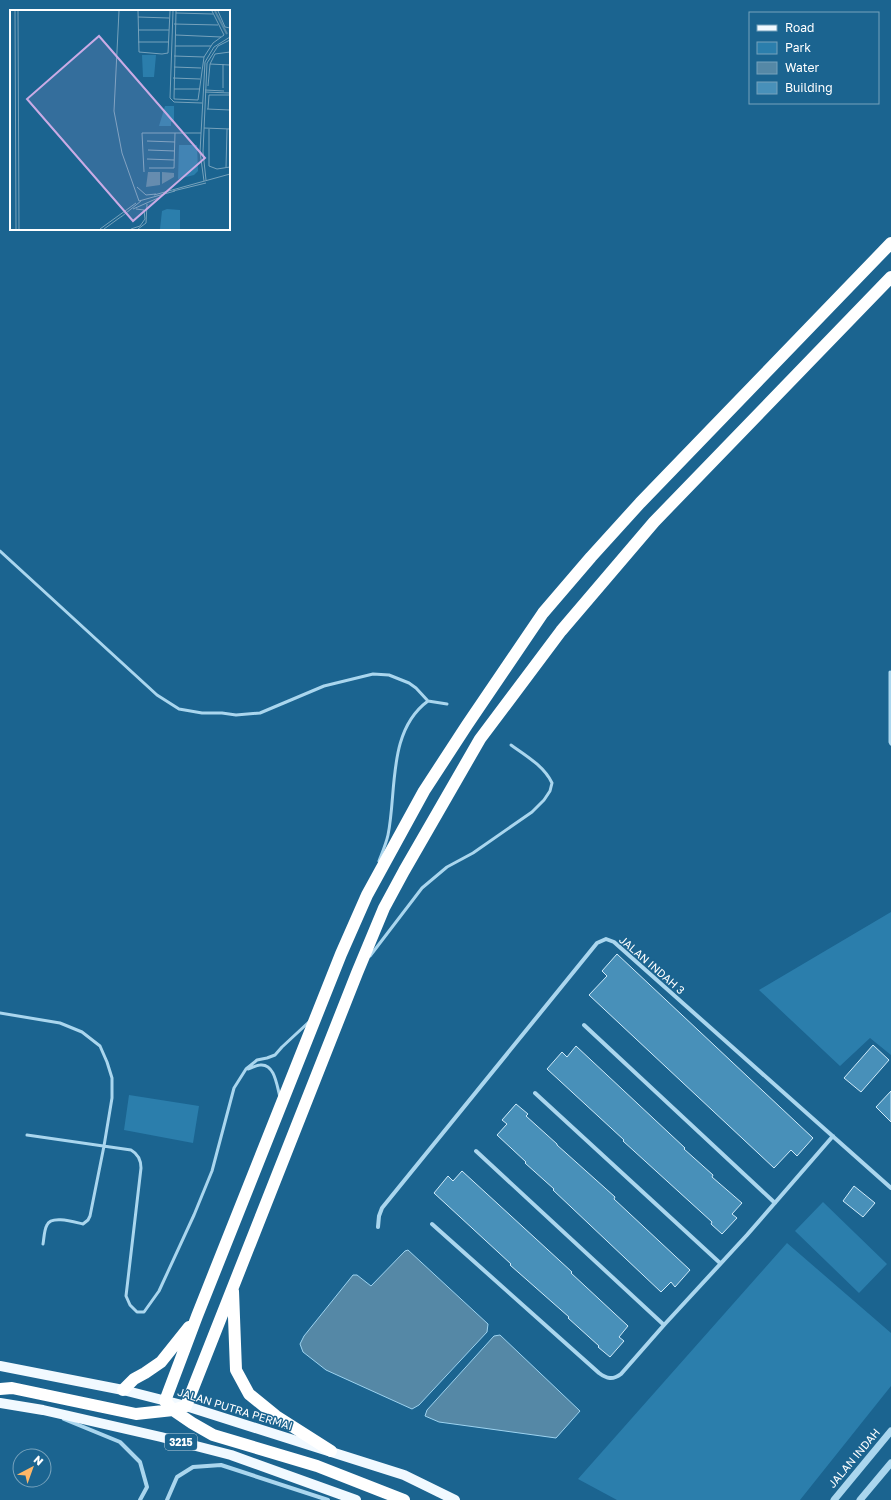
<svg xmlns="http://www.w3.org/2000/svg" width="891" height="1500" viewBox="0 0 891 1500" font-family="'Golos Text',sans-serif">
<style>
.green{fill:#2b7eac}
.water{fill:#5588a6;stroke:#9dd3f0}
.building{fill:#4890b9;stroke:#d0ebfa}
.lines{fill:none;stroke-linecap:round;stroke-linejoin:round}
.service{stroke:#aad6ee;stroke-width:3}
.minor{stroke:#aad6ee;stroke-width:4}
.tertiary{stroke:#aad6ee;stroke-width:7}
.primary{stroke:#f1f9ff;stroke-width:10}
.motorway{stroke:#fff;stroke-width:12}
.labels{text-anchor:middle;stroke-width:3;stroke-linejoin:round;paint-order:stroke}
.shield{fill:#1b6490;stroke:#bbd0de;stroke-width:1}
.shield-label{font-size:10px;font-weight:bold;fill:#fff}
.street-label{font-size:11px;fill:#fff;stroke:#1b6490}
.inset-river{fill:none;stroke:#5588a6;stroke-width:2}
.inset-road{fill:none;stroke:#76a2bc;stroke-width:1}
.view{fill:#caabe5;fill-opacity:0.15;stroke:#caabe5;stroke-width:2}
.inset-edge{fill:none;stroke:#fff;stroke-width:2}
</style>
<rect width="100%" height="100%" fill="#1b6490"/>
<path class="green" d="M891,912V1055L870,1038L840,1066L759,990Z
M129,1095L199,1106L193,1143L124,1130Z
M823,1202L887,1264L859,1293L795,1231Z
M787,1243L891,1333V1386L800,1500H617L578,1479Z"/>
<path class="water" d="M408,1250L488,1324L487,1332L419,1405L412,1409L326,1370L303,1352L300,1344L304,1336L353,1275H357L371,1286L405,1251Z
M500,1335L580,1411L556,1438L439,1422L425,1416L427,1410L494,1336Z"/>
<path class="building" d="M617,954L813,1138L797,1156L791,1150L774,1168L589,995L607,976L602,971Z
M873,1045L889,1060L861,1092L844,1078Z
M576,1046L685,1148L684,1149L713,1175L712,1177L742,1203L732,1214L737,1218L722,1234L711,1224L712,1222L623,1141L624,1140L547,1069L562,1052L567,1057Z
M891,1091V1122L876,1107Z
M516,1104L528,1114L526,1116L557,1144V1145L615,1197L614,1199L690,1270L675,1287L671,1282L661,1292L553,1190L554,1189L525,1163L526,1162L497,1135L507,1124L502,1120Z
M462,1171L572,1272L571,1273L628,1326L619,1337L624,1341L610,1357L598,1347L599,1346L568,1318L569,1317L510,1265L511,1264L434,1193L448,1176L453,1181Z
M854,1186L875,1203L863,1217L843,1201Z"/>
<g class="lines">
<path class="service" d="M0,551L157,695L179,709L202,713H222L236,715L260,713L324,686L373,674L389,675L409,683L416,688L428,701L447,704
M890,672V742L891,744
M379,861C382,853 386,844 388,835C397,792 387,731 428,701
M370,956L422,888L447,867L473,853L532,812L544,800L550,791L552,783C544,766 525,755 511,745
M0,1013L60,1023L82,1032L100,1046L107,1062L112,1078V1098L104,1146L90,1216L88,1220L83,1224C74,1222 51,1215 47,1225C44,1230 44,1239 43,1244
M248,1069C252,1068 256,1065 260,1065C275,1063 277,1087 280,1097
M27,1135L131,1150C138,1154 141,1159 141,1168L126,1296L130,1305L137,1312H144L159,1291L194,1215L212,1171L234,1088L246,1069L257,1060L267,1058L275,1055L282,1047L310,1021"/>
<path class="minor" d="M584,1025L775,1203
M535,1093L720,1263
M476,1151L664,1325
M432,1224L599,1373C607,1379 613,1380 621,1374L664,1325L747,1235L833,1136
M378,1227L379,1216L382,1208L597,943L606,939L614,942L891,1188
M64,1419L120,1442L140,1462L147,1487L140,1500
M167,1500L177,1477L193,1467L221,1465L328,1500"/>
<path class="tertiary" d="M834,1500L891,1431
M860,1500L891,1463"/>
<path class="primary" d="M0,1366L123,1390L186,1406L404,1475L455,1500
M0,1403L43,1410L161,1437L231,1455L356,1500"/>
<path class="motorway" d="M233,1291L236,1370L249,1394L276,1416L331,1451
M0,1389L12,1388L136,1414L173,1410L186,1406L357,973L384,908L404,871L480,739L561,631L654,522L891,277
M123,1390L134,1379L145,1373L161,1362L189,1327
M404,1500L317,1466L213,1435L192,1423L173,1410L165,1401L197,1316L341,954L367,895L424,791L467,725L543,613L591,557L640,503L891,243"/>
</g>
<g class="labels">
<rect class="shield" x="165" y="1434" width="32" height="16" rx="3"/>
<g class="shield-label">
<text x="181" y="1446">3215</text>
</g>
<g class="street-label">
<text transform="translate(652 965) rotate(41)" y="4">JALAN INDAH 3</text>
<text transform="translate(235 1409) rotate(17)" y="4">JALAN PUTRA PERMAI</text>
<text transform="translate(854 1458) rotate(-50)" y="4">JALAN INDAH</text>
</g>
</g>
<g transform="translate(10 10)">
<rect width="220" height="220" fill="#1b6490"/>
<path d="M132,45H146L144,67H133ZM155,96H164V112H161V116H149ZM169,135H187L188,161L184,165L168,169ZM157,199L170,200V219H150L152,201Z" fill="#2b7eac"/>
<path d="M138,162H150V175L136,177ZM152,162L164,163V167L152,174Z" fill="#5588a6"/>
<path class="inset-river" d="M205,1L217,24"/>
<path class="inset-road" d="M5,1L6,219M8,1L9,219M109,1L104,101L112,143L129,191L165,181M128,1L129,42L152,44L158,43L160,1M163,1L160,88L164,92L192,93M166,1L164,89L188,90L194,47L203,33L214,25L202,1M208,1L215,17L220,18M166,3L203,4M128,7L159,8M164,14L208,15M128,20H159M166,25L211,27M128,32H159M165,36H201M164,46L194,47M200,54L220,55M164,57L191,58M163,68L190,69M198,76L200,54L205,44L220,42M213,78V54M164,79H190M195,80L214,81M195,82L220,83M197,99L220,100M198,99L199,85H220M194,118L220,119M199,119V156L207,159L220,157M137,131L165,132M138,140L165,141M137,149L164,150M139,158H164L165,123M216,158L217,119M134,162L132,123H191M196,170L193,142L197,53L208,36L220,30M194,171L190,142L195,52L204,37L220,27M127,177L136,185L146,184M163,181L196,173M144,185L220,164M123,199L148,188M111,207L131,191M90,219L126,193M94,219L112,206M121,219L130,216L135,209L134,200L126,199M128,219L136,213L137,194"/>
<path class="view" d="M89,26L195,148L123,211L17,89Z"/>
<rect width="220" height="220" class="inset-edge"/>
</g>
<rect x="749" y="12" width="130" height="92" fill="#1b6490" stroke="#76a2bc"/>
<rect x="757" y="25" width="20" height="6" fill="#f1f9ff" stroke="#76a2bc"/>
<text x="785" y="32" font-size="12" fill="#ffffff">Road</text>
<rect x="757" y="42" width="20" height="12" fill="#2b7eac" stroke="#76a2bc"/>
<text x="785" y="52" font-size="12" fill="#ffffff">Park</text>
<rect x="757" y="62" width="20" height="12" fill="#5588a6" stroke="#76a2bc"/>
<text x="785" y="72" font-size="12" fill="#ffffff">Water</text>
<rect x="757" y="82" width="20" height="12" fill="#4890b9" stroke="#76a2bc"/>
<text x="785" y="92" font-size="12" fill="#ffffff">Building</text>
<g transform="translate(32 1468) rotate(41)"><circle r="19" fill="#1b6490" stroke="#76a2bc"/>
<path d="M0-3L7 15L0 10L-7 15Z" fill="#ffb767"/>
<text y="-6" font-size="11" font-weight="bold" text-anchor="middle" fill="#ffffff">N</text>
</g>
</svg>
